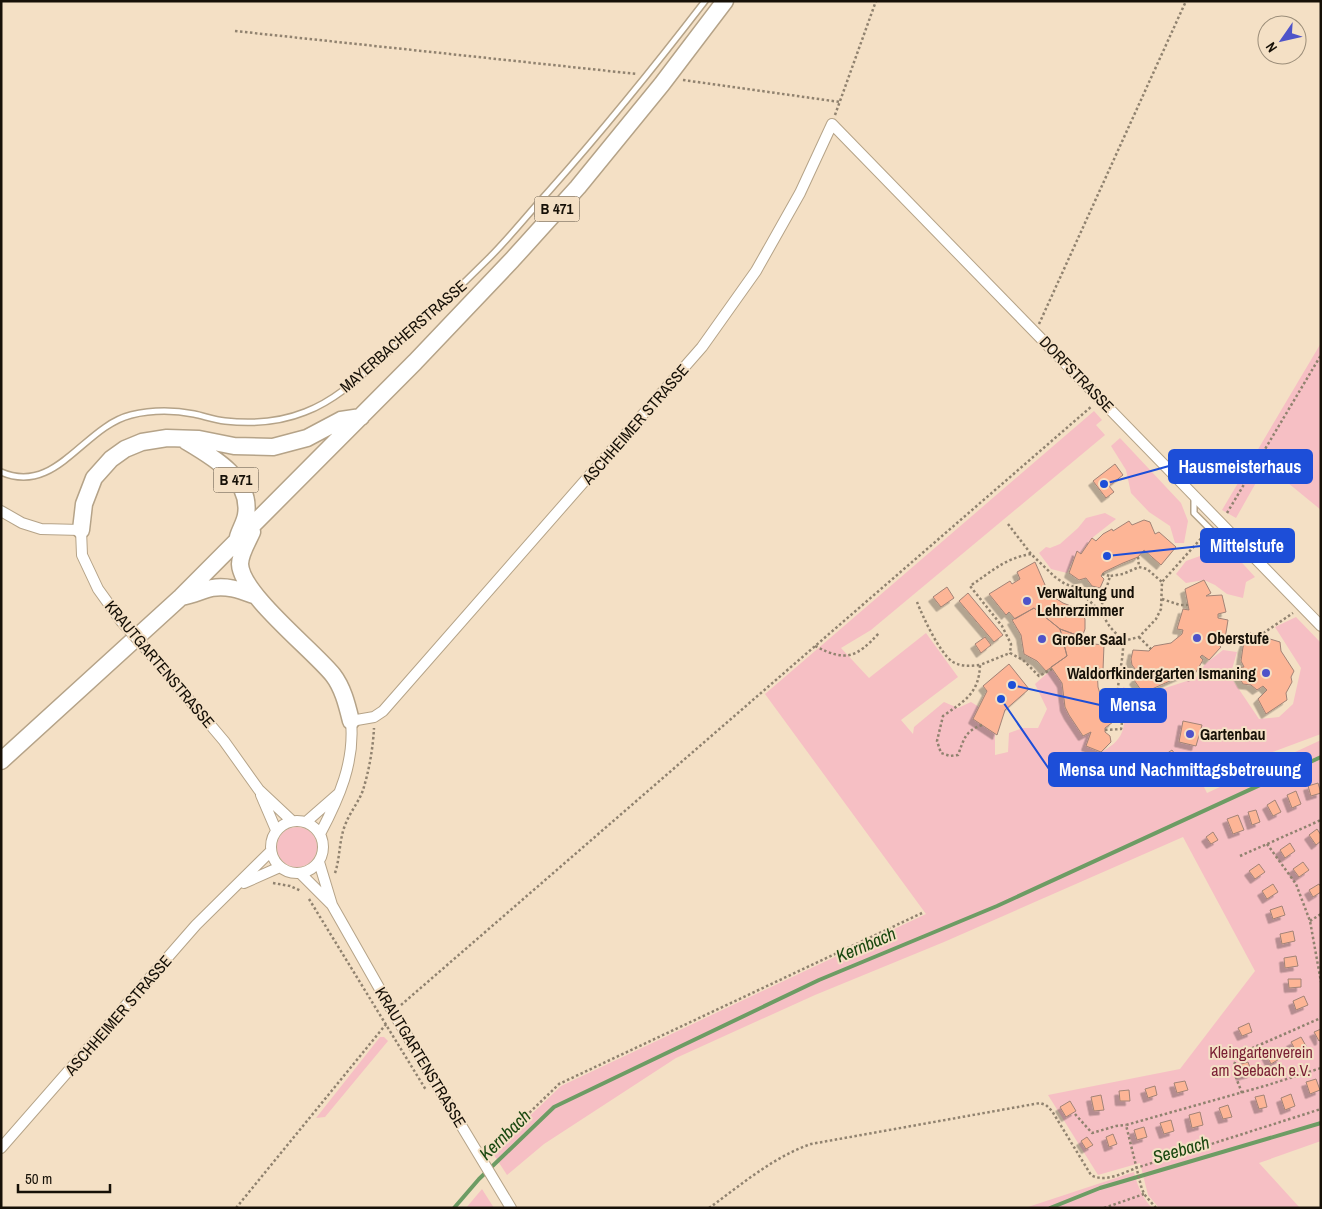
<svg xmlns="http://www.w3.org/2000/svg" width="1322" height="1209" viewBox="0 0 1322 1209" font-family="'Archivo Narrow',sans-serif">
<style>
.green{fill:#f6bfc4}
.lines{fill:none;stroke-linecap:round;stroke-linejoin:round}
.stream{stroke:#6d9c64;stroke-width:4}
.building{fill:#fdb596;stroke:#a28376;filter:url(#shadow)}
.lane-casing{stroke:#b5a388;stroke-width:8}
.street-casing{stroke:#b5a388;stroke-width:12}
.primary-casing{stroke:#b5a388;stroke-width:19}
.path{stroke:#90826f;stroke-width:2.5;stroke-dasharray:2.5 2.5;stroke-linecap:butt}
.lane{stroke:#fff;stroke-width:5}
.street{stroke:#fff;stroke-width:10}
.primary{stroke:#fff;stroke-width:16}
.street-bridge-casing{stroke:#b5a388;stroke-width:12;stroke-linecap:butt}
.street-bridge{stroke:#fff;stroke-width:10}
.poi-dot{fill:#4e53c9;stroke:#f4e0c5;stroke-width:2}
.labels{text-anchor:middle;stroke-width:4;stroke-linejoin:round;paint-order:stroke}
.shield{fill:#f4e0c5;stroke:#594e40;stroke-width:1}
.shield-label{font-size:15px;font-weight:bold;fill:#161007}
.street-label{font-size:16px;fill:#161007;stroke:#f4e0c5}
.poi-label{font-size:16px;font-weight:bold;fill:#161007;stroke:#f4e0c5;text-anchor:start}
.park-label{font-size:16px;fill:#791e33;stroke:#f4e0c5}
.water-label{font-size:18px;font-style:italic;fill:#1a4810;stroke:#f4e0c5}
.leader{fill:none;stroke:#1d4ed8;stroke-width:2}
.callout-dot{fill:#1d4ed8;stroke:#f4e0c5;stroke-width:2}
.callout{fill:#1d4ed8;stroke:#1d4ed8;stroke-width:2}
.callout-label{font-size:18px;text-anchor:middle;font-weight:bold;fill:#fff}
</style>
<defs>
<filter id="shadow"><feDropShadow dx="-4.5" dy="4.5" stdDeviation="0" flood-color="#0004"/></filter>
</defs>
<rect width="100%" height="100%" fill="#f4e0c5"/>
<path class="green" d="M1321,343V510L1266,465L1236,518L1222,510Z
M1094,411L1102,420L1096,425L1105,435L871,630L841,648L869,678L926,633L958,677L901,720L913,734L914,727L944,702L958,708L971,702L979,707L995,733V755L1008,752L1009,733L1023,728H1038L1047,709L1035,684L1052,669L1062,683L1065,707L1083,736L1091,732L1087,746L1101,752C1109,748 1119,741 1122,732C1126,723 1124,698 1123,687L1144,695L1196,678L1205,664L1223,650L1237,652L1230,676L1259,719L1279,717L1293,704L1301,668L1275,627L1296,617L1321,643V734L1200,779L1207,793L1321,740V1141L1259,1163L1300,1208H1159L1148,1195L1140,1163L1098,1175L1048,1095L1180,1069L1255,971L1183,837L944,942L815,995L676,1058L544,1144L507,1175L492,1152L561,1086L926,914L765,694Z
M1120,438L1181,503L1188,521L1184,543H1175L1170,526L1149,512L1131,493L1126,470L1111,446Z
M1105,513L1116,519L1092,538L1081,554L1077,552L1067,573L1051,569L1039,553L1046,547L1050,548L1060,544L1078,528L1086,518Z
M1217,550L1234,554L1255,577L1246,582L1243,598L1227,594L1215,585L1204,580L1186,583L1176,574L1186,561Z
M277 847a20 20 0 1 1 40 0a20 20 0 1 1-40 0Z
M380,1037H384L388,1041L325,1117L316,1118Z
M1134,1172C1138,1187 1142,1197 1152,1208H1025Z
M482,1189L494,1208H466Z"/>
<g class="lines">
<path class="stream" d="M454,1208L479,1179L554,1107L819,980L997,906L1321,757
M1050,1208L1100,1188L1321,1123"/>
</g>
<path class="building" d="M1115,464L1123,475L1109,486L1114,492L1106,498L1093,481Z
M1144,520L1150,522L1155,534L1159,532L1176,547L1161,565L1144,550L1138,557L1123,563L1104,572L1101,576L1104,579L1100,588L1092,586L1086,578L1079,580L1069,573L1077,551L1081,554L1092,538L1096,541L1103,534L1112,529L1113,531L1129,521L1132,525Z
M1035,562L1049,594L1063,603L1076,608L1081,613L1085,619V629L1082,637L1060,629L1034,608L1015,619L1009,612L1006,615L989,594L1010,581L1012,584L1020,579L1017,572Z
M1204,580L1211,593L1206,596L1222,595L1226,612L1218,614V618L1228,620L1225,639L1216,636L1215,642L1221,647L1209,660L1202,655L1200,657L1203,660L1193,677L1190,672L1143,693L1134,680L1143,670H1136L1132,665L1131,659L1133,650L1149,651L1154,646L1171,643L1182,634L1183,630L1177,629L1183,609L1189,610L1185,589Z
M947,587L954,598L941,607L933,597Z
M968,593L1003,635L994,642L959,601Z
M1034,608L1060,629L1067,656L1046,671L1037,661L1024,654L1021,635L1012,620Z
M1060,629L1082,637L1084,643L1104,645L1103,670L1097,668L1098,687L1101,697L1114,717L1113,722L1105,728V732L1110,736L1111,742L1101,752L1086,746L1091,732L1083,736L1069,715L1065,707L1062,683L1051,667L1067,656Z
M1250,633L1280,642L1281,651L1294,671L1291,677L1292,682L1286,693L1287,700L1266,714L1258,699L1267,690L1263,686L1257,690L1251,685L1243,684L1238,675L1242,667H1244L1241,661L1243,647L1246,638Z
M985,637L991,645L981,653L975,644Z
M1009,664L1029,689L1005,710L997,735L973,719L987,691L983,686Z
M1183,721L1202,725L1196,746L1179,742Z
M1172,750L1175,754L1169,758L1166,754Z
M1318,783L1321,793L1311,796L1308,786Z
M1296,791L1301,804L1292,808L1287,795Z
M1275,800L1281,812L1273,816L1267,805Z
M1256,810L1260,822L1252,825L1248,812Z
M1238,815L1244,830L1233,834L1227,819Z
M1317,829L1321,835V841L1316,845L1309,835Z
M1213,832L1218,840L1211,844L1206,837Z
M1290,843L1295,851L1285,858L1280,850Z
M1303,862L1309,870L1299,877L1293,869Z
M1259,864L1265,872L1255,879L1249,871Z
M1273,884L1278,892L1267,899L1262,891Z
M1319,884L1321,887V892L1313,897L1309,890Z
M1282,906L1285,915L1273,919L1270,910Z
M1293,931L1295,941L1282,944L1280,934Z
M1296,956L1298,966L1285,968L1284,958Z
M1288,979H1301V987L1289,988Z
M1304,996L1308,1005L1296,1010L1293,1001Z
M1249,1023L1252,1032L1242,1036L1238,1028Z
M1321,1029V1040L1319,1041L1314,1032Z
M1301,1037L1306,1046L1296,1051L1291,1042Z
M1276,1048L1281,1058L1271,1064L1266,1054Z
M1248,1062L1252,1073L1241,1076L1238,1065Z
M1316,1079L1320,1090L1310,1094L1306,1082Z
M1185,1081L1188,1090L1177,1093L1174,1083Z
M1155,1086L1157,1095L1148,1098L1145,1089Z
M1129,1090L1130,1101H1120L1119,1091Z
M1291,1094L1295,1106L1285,1110L1281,1098Z
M1101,1095L1104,1110L1094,1111L1091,1097Z
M1264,1095L1267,1107L1259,1109L1255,1097Z
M1070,1101L1076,1111L1066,1117L1060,1107Z
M1228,1105L1232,1117L1223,1119L1219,1108Z
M1200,1112L1203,1125L1192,1128L1189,1115Z
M1171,1120L1174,1131L1164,1134L1160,1123Z
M1144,1127L1147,1137L1137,1140L1134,1130Z
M1113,1134L1117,1144L1109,1147L1106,1137Z
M1087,1137L1093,1145L1086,1149L1081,1141Z"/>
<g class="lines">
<g class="lane-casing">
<path id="lane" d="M1,472C56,496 83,427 131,415C152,410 173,410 194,414C204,416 214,420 225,421C252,424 280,422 305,412C340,399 368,369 396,345C428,317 459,288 489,258C510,237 529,213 549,191C604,129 655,66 705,1
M1194,498V513L1221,540L1236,542"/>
</g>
<g class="street-casing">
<path id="street" d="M1,511L22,523L41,529L81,530L82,555L98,589L121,621
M153,657L224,741L259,790L291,820
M261,795L276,830
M271 847a26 26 0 1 1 52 0a26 26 0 1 1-52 0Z
M306,822L338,794
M320,834C339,798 355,762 351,721L374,717L383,711L702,347L756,271L800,193L832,124L1321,626
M319,862L332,905L394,1014L511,1208
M300,873L331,904
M244,883L280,867
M1,1148L196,925L271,851"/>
</g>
<g class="primary-casing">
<path id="primary" d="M186,441C213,457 252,479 246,515C245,522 240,530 238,537
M81,530L84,504L94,478L111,459L125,449L142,442L167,438L199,439L234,446L273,447L307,438L341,420L361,417
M252,532C248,541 240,554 240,564C241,594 313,650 333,675C343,688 347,705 351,721
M181,597C194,595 202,590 212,588C228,585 242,591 256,596
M1,761L181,597L415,362L512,260L578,187L662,84L725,1"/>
</g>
<path class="path" d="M235,31L637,74
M683,80L840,102
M835,115L876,1
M1039,324L1186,1
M1227,513L1321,355
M1008,524L1031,554L1055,577L1065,584L1075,587L1100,611
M1031,554C1005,558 991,572 970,586L1002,626L1011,644L1010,653L1023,660L1039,676L1052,669
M1138,557L1139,567
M1102,574L1110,576
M1162,599L1180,605H1188
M917,602C923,617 940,654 953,662C962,667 971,666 980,665
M1259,636L1293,613
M1139,637L1151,649
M1123,641L1110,627L1100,611L1110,576L1123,574L1139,567L1147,569L1162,582
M815,646C846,662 856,658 879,633
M982,725C965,731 964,739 958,755L950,756L941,753L937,741L943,716C964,701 979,694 980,665L1010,653
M1105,730L1121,729C1124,717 1118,709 1118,697C1117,678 1124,660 1123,641L1139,637L1156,619L1161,609L1162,582L1205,534
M1267,844L1296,884L1310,921L1321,982
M1240,856L1321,820
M335,873C340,858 339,843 344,828C349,813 359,802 363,790C369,771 373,748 374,728
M273,883L290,886L301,891
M309,899L426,1090
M1310,921L1321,914
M401,1005L1092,406
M1242,1093C1237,1079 1228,1065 1241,1053L1321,1018
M1075,1114L1092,1133L1116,1126L1126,1125
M490,1151L559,1084L922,913
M236,1208L387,1023
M709,1208C741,1185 773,1157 811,1144L1040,1103L1046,1105L1052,1111L1091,1175C1105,1183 1123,1173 1136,1168L1321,1109
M1104,1208L1144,1194
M1156,1208L1144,1194L1141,1186L1126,1125L1268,1085L1321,1068"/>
<use href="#lane" class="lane"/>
<use href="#street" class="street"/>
<use href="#primary" class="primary"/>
<g class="street-bridge-casing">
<path id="street-bridge" d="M121,621L153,657"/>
</g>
<use href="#street-bridge" class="street-bridge"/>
</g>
<g class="poi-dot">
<circle cx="1027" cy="601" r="5"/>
<circle cx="1197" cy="638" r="5"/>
<circle cx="1042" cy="639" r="5"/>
<circle cx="1266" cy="673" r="5"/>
<circle cx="1190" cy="734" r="5"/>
</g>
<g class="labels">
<g class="shield">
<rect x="534.5" y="196.5" width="45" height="25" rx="4"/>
<rect x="213.5" y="467.5" width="45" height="25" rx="4"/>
</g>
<g class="shield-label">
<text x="557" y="214">B 471</text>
<text x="236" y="485">B 471</text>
</g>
<g class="street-label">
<text transform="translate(403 336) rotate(-41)" y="6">MAYERBACHERSTRASSE</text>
<text transform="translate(1077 374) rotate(46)" y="6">DORFSTRASSE</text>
<text transform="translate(635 424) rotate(-49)" y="6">ASCHHEIMER STRASSE</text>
<text transform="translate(160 664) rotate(50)" y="6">KRAUTGARTENSTRASSE</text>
<text transform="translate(118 1015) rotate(-49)" y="6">ASCHHEIMER STRASSE</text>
<text transform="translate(421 1057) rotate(59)" y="6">KRAUTGARTENSTRASSE</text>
</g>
<g class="poi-label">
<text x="1037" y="598">Verwaltung und<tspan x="1037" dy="18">Lehrerzimmer</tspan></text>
<text x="1207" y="644">Oberstufe</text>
<text x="1052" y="645">Großer Saal</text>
<text x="1256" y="679" text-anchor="end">Waldorfkindergarten Ismaning</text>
<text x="1200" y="740">Gartenbau</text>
</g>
<g class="park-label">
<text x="1261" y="1058">Kleingartenverein<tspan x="1261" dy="18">am Seebach e.V.</tspan></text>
</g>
<g class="water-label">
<text transform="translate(866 945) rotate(-23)" y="6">Kernbach</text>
<text transform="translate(505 1135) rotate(-44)" y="6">Kernbach</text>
<text transform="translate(1181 1150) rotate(-16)" y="6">Seebach</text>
</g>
</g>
<path class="leader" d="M1104 484L1169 466M1107 556L1201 546M1012 685L1100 705M1001 699L1049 769"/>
<g class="callout-dot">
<circle cx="1104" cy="484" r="5"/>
<circle cx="1107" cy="556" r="5"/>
<circle cx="1012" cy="685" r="5"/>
<circle cx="1001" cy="699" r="5"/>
</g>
<g class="callout">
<rect x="1169" y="450" width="143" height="33" rx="5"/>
<rect x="1201" y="529" width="93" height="33" rx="5"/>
<rect x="1100" y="689" width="66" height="33" rx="5"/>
<rect x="1049" y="753" width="262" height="33" rx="5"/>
</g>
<g class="callout-label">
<text x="1240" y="473">Hausmeisterhaus</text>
<text x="1247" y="552">Mittelstufe</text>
<text x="1133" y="711">Mensa</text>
<text x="1180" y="776">Mensa und Nachmittagsbetreuung</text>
</g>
<rect width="1322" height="1209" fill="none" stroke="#161007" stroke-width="5"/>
<g transform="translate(1282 40) rotate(236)"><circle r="24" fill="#f4e0c5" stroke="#9b8d79"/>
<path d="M0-4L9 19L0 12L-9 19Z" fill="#4e53c9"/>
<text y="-8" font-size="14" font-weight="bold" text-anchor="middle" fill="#161007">N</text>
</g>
<path d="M18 1184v8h92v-8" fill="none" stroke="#161007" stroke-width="2.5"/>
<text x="25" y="1184" font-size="15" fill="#161007" stroke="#f4e0c5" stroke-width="4" paint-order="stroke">50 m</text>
</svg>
